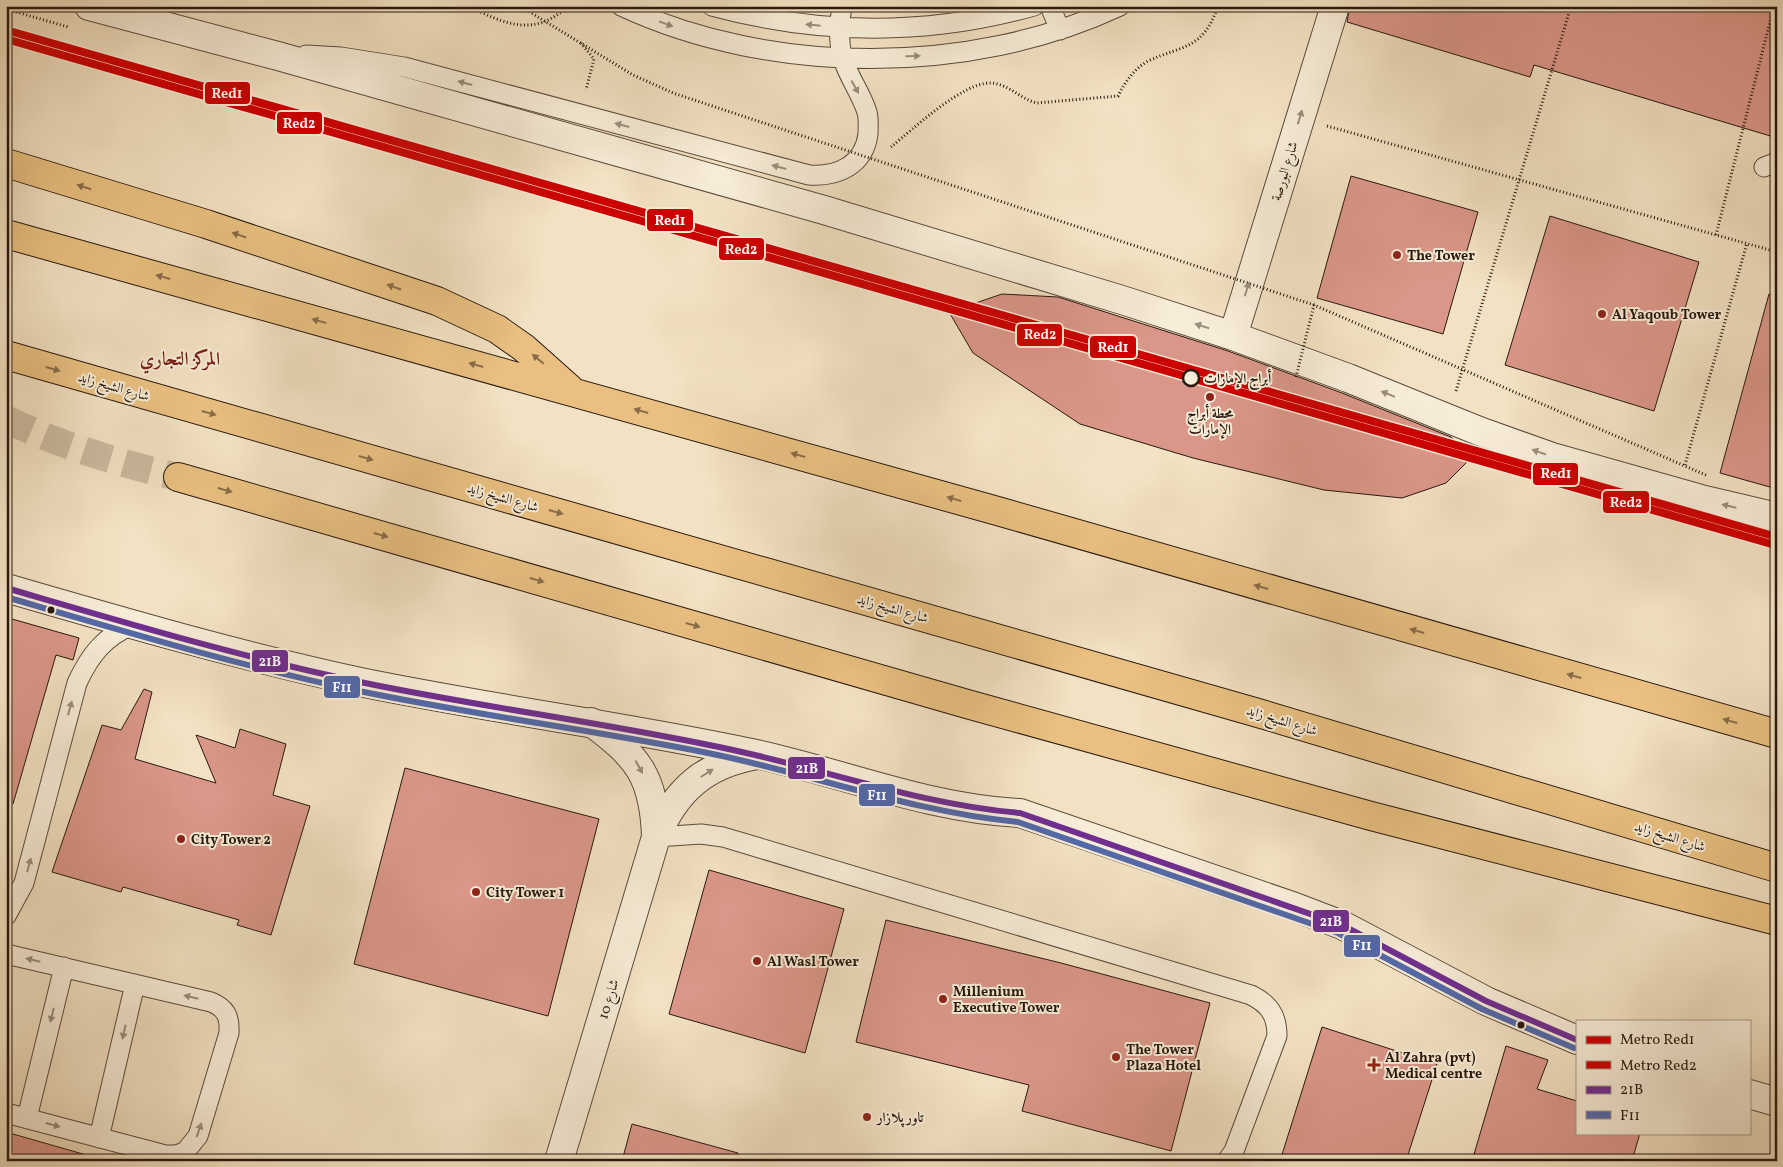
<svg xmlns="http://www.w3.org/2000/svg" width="1783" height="1167" viewBox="0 0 1783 1167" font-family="Vollkorn,Amiri,serif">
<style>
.building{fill:#da9688;stroke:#29190f}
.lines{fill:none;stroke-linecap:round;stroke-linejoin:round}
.motorway-tunnel{stroke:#cab99e;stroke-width:28;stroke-dasharray:28 14;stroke-linecap:butt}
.service-casing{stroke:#5b4b3c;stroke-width:21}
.minor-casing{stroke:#5b4b3c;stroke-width:30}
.tertiary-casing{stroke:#5b4b3c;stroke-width:30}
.motorway-casing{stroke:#29190f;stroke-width:30}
.path{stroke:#29190f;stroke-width:3;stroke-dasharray:1 2.5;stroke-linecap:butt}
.service{stroke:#f7ecd7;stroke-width:19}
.minor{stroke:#f7ecd7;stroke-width:28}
.tertiary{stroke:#f7ecd7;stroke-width:28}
.motorway{stroke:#e9c081;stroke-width:28}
.path-bridge{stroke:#29190f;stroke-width:3;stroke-dasharray:1 2.5;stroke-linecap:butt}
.bus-1-casing{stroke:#f7ecd7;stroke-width:10}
.bus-2-casing{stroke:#f7ecd7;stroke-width:10}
.bus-1{stroke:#6f2e90;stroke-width:6}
.bus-2{stroke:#5368a7;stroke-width:6}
.metro-1-casing{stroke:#f7ecd7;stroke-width:11}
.metro-2-casing{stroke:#f7ecd7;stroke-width:11}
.metro-1{stroke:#c00;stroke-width:8}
.metro-2{stroke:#c00;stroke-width:8}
.oneway{fill:#9a8d7d}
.oneway2{fill:#896c48}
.poi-dot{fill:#8f2418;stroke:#f7ecd7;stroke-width:2}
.stop-dot{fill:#f7ecd7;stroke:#29190f;stroke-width:2.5}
.bus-dot{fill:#29190f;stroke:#f7ecd7;stroke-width:2}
.labels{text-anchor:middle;stroke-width:4;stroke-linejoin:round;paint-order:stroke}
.street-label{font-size:14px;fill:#29190f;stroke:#f7ecd7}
.poi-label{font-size:14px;font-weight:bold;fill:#29190f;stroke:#f7ecd7;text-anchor:start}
.stop-label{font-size:14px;font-weight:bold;fill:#29190f;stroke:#f7ecd7;text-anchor:start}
.district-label{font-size:19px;font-weight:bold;fill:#7a1f14;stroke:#f7ecd7}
.line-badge{stroke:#f7ecd7;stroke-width:2}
.badge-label{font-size:14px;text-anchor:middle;font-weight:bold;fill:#fff}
</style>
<rect width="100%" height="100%" fill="#f2e1c2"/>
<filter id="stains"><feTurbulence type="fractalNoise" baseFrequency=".004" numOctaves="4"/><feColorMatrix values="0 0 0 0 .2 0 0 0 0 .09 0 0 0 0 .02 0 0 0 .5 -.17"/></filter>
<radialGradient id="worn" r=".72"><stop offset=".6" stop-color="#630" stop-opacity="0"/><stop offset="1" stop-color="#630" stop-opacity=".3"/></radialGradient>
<path class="building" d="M1350,6H1777V138L1534,65L1530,77L1347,22Z
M1351,176L1478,212L1443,334L1317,298Z
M1550,216L1699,262L1654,411L1505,365Z
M1002,294L1058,297L1228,351L1342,393L1451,437L1472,457L1446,483L1402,498L1324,490L1193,458L1080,424L973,353L949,312Z
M1769,294L1777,295V489L1720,473Z
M12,619L79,638L73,660L56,655L13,804L6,803V644Z
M144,689L152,692L135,759L216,783L196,735L235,748L240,729L286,744L273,795L310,806L271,935L237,925L239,920L123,887L121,892L52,872L102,725L121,730Z
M405,768L599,819L548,1016L354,964Z
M709,870L844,909L805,1053L669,1014Z
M886,920L1061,963L1210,1003L1171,1151L1022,1111L1029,1085L856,1042Z
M1322,1027L1437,1064L1406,1161H1280Z
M1506,1046L1548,1060L1537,1089L1577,1101V1133H1640L1632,1161H1472Z
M632,1124L738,1153L737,1161H622Z
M6,1132L83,1154L82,1161H6Z"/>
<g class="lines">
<path class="motorway-tunnel" d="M6,419C61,446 119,463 178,477"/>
<g class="service-casing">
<path id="service" d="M621,6C771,76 971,76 1120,6
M712,6C819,35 927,36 1034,6
M1050,6L1060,30
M306,55L341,57L404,67L809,175C838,177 864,165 868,134C868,127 869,119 867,112C861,93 849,78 843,59C838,42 839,24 842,6
M1764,167L1777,162
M656,837L701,834L723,837L1251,995C1269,1004 1277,1015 1277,1036L1234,1151L1227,1161
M6,916L24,883L77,683C90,655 104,637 132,625
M6,954L211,1002C226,1008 230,1017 229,1033L198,1136L185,1152L176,1155H165L6,1113
M27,1118L64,967
M99,1138L135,984"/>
</g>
<g class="minor-casing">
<path id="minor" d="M591,722C638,757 654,776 656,837
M559,1161L656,837C676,789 706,764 757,755"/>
</g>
<g class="tertiary-casing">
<path id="tertiary" d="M89,6L278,56L824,210L1122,300L1233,336L1348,378L1479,431L1552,457L1701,499L1777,517
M1233,336L1335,6
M6,588C123,622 240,656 360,682C491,709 624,726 756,754C843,773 930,809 1020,813L1295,907L1342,925L1486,1001L1577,1040
M1749,1094L1777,1102"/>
</g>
<g class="motorway-casing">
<path id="motorway" d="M6,163L206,224L437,301L497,329L524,348L570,389
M6,234L1001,512L1777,734
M6,355L1258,713L1777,868
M178,477L967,704L1371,816L1777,921"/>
</g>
<path class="path" d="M468,6C505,24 534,38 568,6
M6,9L68,27
M581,43L594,59L586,90
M1327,126L1777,252
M891,147C913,129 963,82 991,83C1009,84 1020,99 1037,103L1118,96C1125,82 1134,69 1148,61C1183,45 1203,50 1218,6
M1716,235L1774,6
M1456,391L1571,6
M1685,465L1747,243"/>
<use href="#service" class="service"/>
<use href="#minor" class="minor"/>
<use href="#tertiary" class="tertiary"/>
<use href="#motorway" class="motorway"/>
<path class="path-bridge" d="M520,6L633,75L673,93L1314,305
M1296,377L1314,305L1708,476"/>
<g class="bus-1-casing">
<path id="bus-1" d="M6,588C123,622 240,657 360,682C475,706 593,721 709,745C814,765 914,804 1020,813L1342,925L1486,1001L1577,1040"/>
</g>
<g class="bus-2-casing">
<path id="bus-2" d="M6,597C123,631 240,666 359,691C475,715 592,730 708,753C812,774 912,812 1018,822L1338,933L1482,1009L1574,1048"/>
</g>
<use href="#bus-1" class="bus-1"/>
<use href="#bus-2" class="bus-2"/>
<g class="metro-1-casing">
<path id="metro-1" d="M6,30L1777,537"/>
</g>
<g class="metro-2-casing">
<path id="metro-2" d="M6,39L1775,545"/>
</g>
<use href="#metro-1" class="metro-1"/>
<use href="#metro-2" class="metro-2"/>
</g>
<defs><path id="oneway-solid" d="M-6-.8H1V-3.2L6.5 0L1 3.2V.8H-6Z" transform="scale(1.25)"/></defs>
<g class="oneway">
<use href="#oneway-solid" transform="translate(666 24) rotate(20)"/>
<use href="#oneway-solid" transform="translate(813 25) rotate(-174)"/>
<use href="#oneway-solid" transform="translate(913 56) rotate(-2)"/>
<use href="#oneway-solid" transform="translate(465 83) rotate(-165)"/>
<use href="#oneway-solid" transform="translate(855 87) rotate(61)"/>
<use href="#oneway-solid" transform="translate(1300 117) rotate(-73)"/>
<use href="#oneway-solid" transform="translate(622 125) rotate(-165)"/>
<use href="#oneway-solid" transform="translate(779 167) rotate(-165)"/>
<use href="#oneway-solid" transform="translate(1247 289) rotate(-73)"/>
<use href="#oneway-solid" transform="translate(1202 326) rotate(-162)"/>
<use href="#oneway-solid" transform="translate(1388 394) rotate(-158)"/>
<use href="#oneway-solid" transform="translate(1539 452) rotate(-161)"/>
<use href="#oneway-solid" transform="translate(1729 506) rotate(-167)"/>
<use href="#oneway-solid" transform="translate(70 708) rotate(-75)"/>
<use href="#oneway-solid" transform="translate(639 767) rotate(61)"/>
<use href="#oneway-solid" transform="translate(707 773) rotate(-32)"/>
<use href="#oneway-solid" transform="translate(29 865) rotate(-75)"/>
<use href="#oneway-solid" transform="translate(33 960) rotate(-167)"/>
<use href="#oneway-solid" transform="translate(191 997) rotate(-167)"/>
<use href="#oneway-solid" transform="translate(52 1015) rotate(104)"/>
<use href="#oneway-solid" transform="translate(124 1032) rotate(103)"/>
<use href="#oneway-solid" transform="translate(53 1125) rotate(15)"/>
<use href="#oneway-solid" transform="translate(199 1130) rotate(-71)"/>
</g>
<g class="oneway2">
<use href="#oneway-solid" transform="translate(84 187) rotate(-163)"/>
<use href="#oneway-solid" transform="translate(239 235) rotate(-161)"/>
<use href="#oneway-solid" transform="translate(163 277) rotate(-164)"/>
<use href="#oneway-solid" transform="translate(394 287) rotate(-161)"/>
<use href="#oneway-solid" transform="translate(319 321) rotate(-164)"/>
<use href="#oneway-solid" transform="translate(538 359) rotate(-140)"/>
<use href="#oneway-solid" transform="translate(476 365) rotate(-164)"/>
<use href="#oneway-solid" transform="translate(53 369) rotate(16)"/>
<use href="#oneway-solid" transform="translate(641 411) rotate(-164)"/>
<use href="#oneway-solid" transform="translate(209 413) rotate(16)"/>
<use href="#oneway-solid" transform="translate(798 455) rotate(-164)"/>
<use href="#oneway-solid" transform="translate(366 458) rotate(16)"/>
<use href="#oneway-solid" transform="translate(225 490) rotate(16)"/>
<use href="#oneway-solid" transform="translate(954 499) rotate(-164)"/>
<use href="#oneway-solid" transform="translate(556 512) rotate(16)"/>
<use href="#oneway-solid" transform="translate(381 535) rotate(16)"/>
<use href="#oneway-solid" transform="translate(537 580) rotate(16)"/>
<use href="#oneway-solid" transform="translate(1261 587) rotate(-164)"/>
<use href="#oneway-solid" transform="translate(693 625) rotate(16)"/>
<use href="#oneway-solid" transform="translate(1417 631) rotate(-164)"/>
<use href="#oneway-solid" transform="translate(1574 676) rotate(-164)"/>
<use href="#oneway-solid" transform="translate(1730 721) rotate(-164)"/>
</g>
<g class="poi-dot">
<circle cx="1397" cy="255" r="5"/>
<circle cx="1602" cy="314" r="5"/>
<circle cx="1210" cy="397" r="5"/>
<circle cx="181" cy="839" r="5"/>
<circle cx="476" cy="892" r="5"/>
<circle cx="757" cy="961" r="5"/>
<circle cx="943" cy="999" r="5"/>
<circle cx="1116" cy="1057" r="5"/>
<path d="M1371.5 1057.5h5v5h5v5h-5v5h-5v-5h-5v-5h5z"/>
<circle cx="867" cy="1117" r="5"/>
</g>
<circle class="stop-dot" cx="1191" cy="378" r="8"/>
<g class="bus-dot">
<circle cx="51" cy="610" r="4.5"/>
<circle cx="1521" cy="1025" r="4.5"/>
</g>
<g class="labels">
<g class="street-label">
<text transform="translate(1284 171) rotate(-73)" y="5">شارع البورصة</text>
<text transform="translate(114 386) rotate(16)" y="5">شارع الشيخ زايد</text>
<text transform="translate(503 497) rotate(16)" y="5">شارع الشيخ زايد</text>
<text transform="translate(893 608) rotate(16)" y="5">شارع الشيخ زايد</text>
<text transform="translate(1282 720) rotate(17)" y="5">شارع الشيخ زايد</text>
<text transform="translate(1670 836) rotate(17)" y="5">شارع الشيخ زايد</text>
<text transform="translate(608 999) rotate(-73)" y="5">شارع 10</text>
</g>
<g class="poi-label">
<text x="1407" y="260">The Tower</text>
<text x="1612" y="319">Al Yaqoub Tower</text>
<text x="1210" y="418" text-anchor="middle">محطة أبراج<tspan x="1210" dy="16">الإمارات</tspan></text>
<text x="191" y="844">City Tower 2</text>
<text x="486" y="897">City Tower 1</text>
<text x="767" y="966">Al Wasl Tower</text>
<text x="953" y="996">Millenium<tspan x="953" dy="16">Executive Tower</tspan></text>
<text x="1126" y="1054">The Tower<tspan x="1126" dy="16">Plaza Hotel</tspan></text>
<text x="1385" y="1062">Al Zahra (pvt)<tspan x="1385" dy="16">Medical centre</tspan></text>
<text x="877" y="1122">تاور پلازار</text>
</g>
<g class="stop-label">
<text x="1204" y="383">أبراج الإمارات</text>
</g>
<g class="district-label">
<text x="180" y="365">المركز التجاري</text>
</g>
</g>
<g class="line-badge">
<rect x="204" y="81" width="47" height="24" rx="5" fill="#c00"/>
<rect x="276" y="111" width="47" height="24" rx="5" fill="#c00"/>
<rect x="646" y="208" width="48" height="24" rx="5" fill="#c00"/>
<rect x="718" y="237" width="47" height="24" rx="5" fill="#c00"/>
<rect x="1016" y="323" width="47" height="24" rx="5" fill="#c00"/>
<rect x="1089" y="335" width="48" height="24" rx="5" fill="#c00"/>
<rect x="1532" y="462" width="47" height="24" rx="5" fill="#c00"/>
<rect x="1602" y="490" width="48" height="24" rx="5" fill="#c00"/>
<rect x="251" y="649" width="38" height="24" rx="5" fill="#6f2e90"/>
<rect x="323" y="675" width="38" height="24" rx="5" fill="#5368a7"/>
<rect x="787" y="756" width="39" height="24" rx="5" fill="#6f2e90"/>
<rect x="858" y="783" width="38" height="24" rx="5" fill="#5368a7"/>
<rect x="1312" y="909" width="38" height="24" rx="5" fill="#6f2e90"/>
<rect x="1343" y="934" width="38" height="24" rx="5" fill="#5368a7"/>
</g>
<g class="badge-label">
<text x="227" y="98">Red1</text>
<text x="299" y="128">Red2</text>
<text x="670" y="225">Red1</text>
<text x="741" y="254">Red2</text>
<text x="1040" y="339">Red2</text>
<text x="1113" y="352">Red1</text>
<text x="1556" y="478">Red1</text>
<text x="1626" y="507">Red2</text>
<text x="270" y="666">21B</text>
<text x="342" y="692">F11</text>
<text x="807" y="773">21B</text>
<text x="877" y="800">F11</text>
<text x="1331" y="926">21B</text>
<text x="1362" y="950">F11</text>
</g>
<rect width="1783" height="1167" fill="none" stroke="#f2e1c2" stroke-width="25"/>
<rect x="8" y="8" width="1768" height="1152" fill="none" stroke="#29190f" stroke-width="2.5"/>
<rect x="12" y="12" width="1758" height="1142" fill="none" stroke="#29190f"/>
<rect x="1576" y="1020" width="175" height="115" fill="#f7ecd7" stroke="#a59887"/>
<rect x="1586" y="1036" width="25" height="8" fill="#cc0000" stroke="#a59887"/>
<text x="1620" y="1044" font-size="15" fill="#29190f">Metro Red1</text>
<rect x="1586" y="1061" width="25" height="8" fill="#cc0000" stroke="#a59887"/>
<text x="1620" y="1070" font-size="15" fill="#29190f">Metro Red2</text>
<rect x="1586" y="1086" width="25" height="8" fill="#6f2e90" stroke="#a59887"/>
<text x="1620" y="1094" font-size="15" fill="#29190f">21B</text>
<rect x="1586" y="1111" width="25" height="8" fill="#5368a7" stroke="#a59887"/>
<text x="1620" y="1120" font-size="15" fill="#29190f">F11</text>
<rect width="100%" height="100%" filter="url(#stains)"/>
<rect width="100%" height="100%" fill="url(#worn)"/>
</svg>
